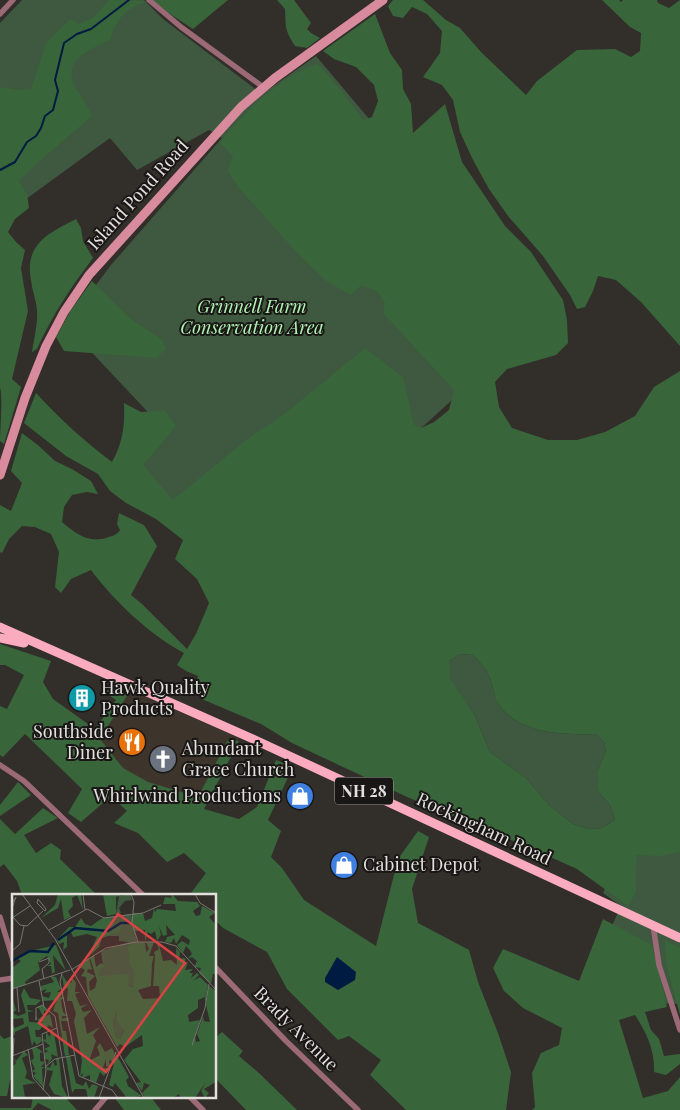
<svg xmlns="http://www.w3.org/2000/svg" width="680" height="1110" viewBox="0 0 680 1110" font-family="'Playfair Display',serif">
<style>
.built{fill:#3d352c}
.green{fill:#3e593f}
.forest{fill:#39653b;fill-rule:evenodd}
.water{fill:#001b41}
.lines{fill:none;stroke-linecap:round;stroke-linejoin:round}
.stream{stroke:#001b41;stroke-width:2}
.street{stroke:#9b6a76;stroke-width:5.5}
.secondary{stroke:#d88b9d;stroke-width:9}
.primary{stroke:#fbabbe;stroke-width:9}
.labels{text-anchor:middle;stroke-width:4;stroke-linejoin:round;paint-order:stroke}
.shield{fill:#181715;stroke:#a5a3a0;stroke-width:1}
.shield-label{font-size:16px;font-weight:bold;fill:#e2dfdc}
.street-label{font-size:18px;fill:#e2dfdc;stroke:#181715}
.park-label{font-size:18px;font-style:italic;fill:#b1f4b2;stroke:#181715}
.poi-label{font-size:18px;fill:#e2dfdc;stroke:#181715;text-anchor:start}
.inset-river{fill:none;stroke:#001b41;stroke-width:2.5}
.inset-road{fill:none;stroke:#787571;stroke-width:1}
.view{fill:#d84343;fill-opacity:0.15;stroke:#d84343;stroke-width:2.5}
.inset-edge{fill:none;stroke:#e2dfdc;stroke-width:2.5}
</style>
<rect width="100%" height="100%" fill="#322e2a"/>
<path class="built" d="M127,689L239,738L190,828L82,762Z"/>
<path class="green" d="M22,0H144L163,19L262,94L316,56L473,242L463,390L246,588L168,511L115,492L160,425L66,325L111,265L222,138L209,130L137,170L110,138L0,218V23Z
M460,654L473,655C481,663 489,672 492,684C494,690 494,697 497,702C517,734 563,735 596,734L604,742L606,751L598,770V791L610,805L615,820L602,828L589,829L573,824L549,805L526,778L490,752L474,714L449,679V661Z
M680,726V1004L632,1002L587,980L621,906L603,893Z"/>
<path class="forest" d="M109,0L147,1C124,10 118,17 110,40C89,50 60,60 76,89C82,98 88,106 92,116L36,164L19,181L27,194L29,208L15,219L8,232L16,242L25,250L21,268L28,311L12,379L21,387L4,444L0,441C0,431 3,394 0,388V87L17,90L31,89L46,43L70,19L79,24L93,18Z
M153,0H228L193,29L170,14Z
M277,0H294L311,23L307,29L311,33L320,38L307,48L295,46C284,29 286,27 285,9Z
M393,0H423L446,20L460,28L481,52L526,95L537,81L577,50L615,49L631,57L640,51L641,33L630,27L602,0H619L621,2L623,0H657L658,3L669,8L680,0V346L641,302L616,280L598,276L593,291L585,307L577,309L570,295L543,256L508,216L489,189L473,160L460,132L453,100L442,85L423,77L440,53L442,31L427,14L412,7L403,18L393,16L388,6Z
M375,14L390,53L402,70L403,89L411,104L413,133L445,104L462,162L505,226L531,252L563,300L567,320L568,343L556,355L507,369L495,382L499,407L512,428L548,440H577L605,432L635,416L654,387L680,371V852L660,856L637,855L636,871V892L628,906L577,869L528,847L407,797L292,743L261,724L204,700L193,690L198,676L186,671L177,665L184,653C151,636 113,600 91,570L71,579L61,593L55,587L59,552L51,534L35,527L22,526L9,539L2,553L0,552V505L11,511L22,483L11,471L22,433L39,446L55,461L72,469L91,481L98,494L87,492L72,495L64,507L62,522C76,534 88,543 106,538C112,536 117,535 120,530L117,524L119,513L144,525L157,546L131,595L142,604L187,649L196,634L209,603L197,579L175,559L183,540L156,519L126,503L110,491L98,474L66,456L24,423L36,393C60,419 84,441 112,462C123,443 125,424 124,403L141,412L165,411L176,426L143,465L173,500L246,440L287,412L365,348L403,377L414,425L421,428L434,422L449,410L454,390L383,313L385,303L377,291L361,285L351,295L326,281L298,254L240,189L227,171L233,156L220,143C240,116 285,72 318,64L343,93L363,120L372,117L378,101L374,85L356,67L334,59L323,51ZM460,654L473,655C481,663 489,672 492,684C494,690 494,697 497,702C517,734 563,735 596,734L604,742L606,751L598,770V791L610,805L615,820L602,828L589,829L573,824L549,805L526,778L490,752L474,714L450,679L449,661Z
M76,219L81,228L83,241L93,258C71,287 52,316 37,349L32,352C34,338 38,324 37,310C36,300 32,290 31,280C24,244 49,233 76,219Z
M92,281L131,319L161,339L166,348L157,358L64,351L56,337L71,310Z
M0,644L51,661L43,682L53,699L95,729L116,700L107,694L108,686L128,694L100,739L123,768L148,782L198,797L228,740L239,741L204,809L239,819L257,807L276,760L293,767L268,820L281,831L271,857L282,868L304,900L376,946L398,859L418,831L429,837L412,889L418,923L469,950L478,982L498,1033L511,1072L506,1110H406L370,1075L381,1060L349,1036L338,1040L287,989L267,952L223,928L215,920V895H193L191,893L206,873L184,853L167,862L138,833L114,823L127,811L111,796L81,822L68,813L82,789L25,734L3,757L0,755V706L7,709L24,675L5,665H0Z
M18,782L31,795L0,816V805Z
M43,808L58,818L24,835L36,853L51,843L61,850L60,859L97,895H22L17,881L4,864L0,867V819L15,834Z
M603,919L652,945L667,1007L645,1012L651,1030L659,1039L664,1056L680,1054V1064L666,1075L654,1072C655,1050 646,1032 635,1015L619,1020L643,1098L668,1091L680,1077V1110H532L535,1107L532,1073L541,1053L559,1045L562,1028L523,1008L504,991L493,968L503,949L579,981Z
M665,941L680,948V1015L666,963Z
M222,1032L243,1051L239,1056L260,1074L297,1110H246L215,1078V1038Z
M0,1035L4,1039L14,1035V1079L10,1080L7,1096H0Z
M33,1096H64L77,1110H52L38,1103L32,1110H0V1108H31Z
M116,1096H150L161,1110H124L114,1097Z"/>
<path class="water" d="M337,957L356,972L355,980L338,990L325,982V978Z"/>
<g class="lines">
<path class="stream" d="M0,170L15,162L27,142L36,136L41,128L45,116L53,110L58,91L55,80L64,43L77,34L91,29L129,0"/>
<path class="street" d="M149,0L181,27L263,87
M0,14L13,0
M0,765L24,781L143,895
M0,917L14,963
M653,925L659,965L680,1030
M215,967L286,1041L358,1110
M0,980L14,978
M189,1096L203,1110
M95,1110L107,1096"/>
<path class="secondary" d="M0,475L25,398L46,346L64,312L89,275L241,107L275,78L383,0"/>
<path class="primary" d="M0,627L253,739L680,938
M0,638L24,643"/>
</g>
<defs>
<g id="building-disc" transform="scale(1.4375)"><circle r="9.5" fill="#0f9aa8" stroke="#181715"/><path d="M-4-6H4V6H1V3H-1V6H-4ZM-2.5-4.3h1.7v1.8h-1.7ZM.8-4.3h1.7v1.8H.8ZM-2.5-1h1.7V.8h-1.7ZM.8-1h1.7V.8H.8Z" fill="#fff"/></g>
<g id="restaurant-disc" transform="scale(1.4375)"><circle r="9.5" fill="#e8710a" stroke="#181715"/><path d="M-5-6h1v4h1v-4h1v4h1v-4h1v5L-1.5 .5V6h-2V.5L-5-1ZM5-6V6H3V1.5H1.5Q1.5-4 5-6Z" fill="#fff"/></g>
<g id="church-disc" transform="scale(1.4375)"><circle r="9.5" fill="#6b7280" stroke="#181715"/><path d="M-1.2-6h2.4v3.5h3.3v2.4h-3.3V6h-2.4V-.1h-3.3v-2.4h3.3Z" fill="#fff"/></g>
<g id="shop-disc" transform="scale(1.4375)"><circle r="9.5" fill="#3f7fe0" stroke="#181715"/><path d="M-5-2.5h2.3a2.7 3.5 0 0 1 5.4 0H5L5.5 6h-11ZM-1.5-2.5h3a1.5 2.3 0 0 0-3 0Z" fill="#fff"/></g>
</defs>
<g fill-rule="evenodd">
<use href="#building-disc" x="82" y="698"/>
<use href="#restaurant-disc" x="132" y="742"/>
<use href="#church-disc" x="163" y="759"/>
<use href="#shop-disc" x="300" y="796"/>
<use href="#shop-disc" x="344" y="865"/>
</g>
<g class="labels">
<rect class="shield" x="335" y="777.5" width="58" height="27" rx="4"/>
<g class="shield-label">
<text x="364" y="797">NH 28</text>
</g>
<g class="street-label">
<text transform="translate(138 195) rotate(-48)" y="6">Island Pond Road</text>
<text transform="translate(484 829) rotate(25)" y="6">Rockingham Road</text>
<text transform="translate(296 1029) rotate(45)" y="6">Brady Avenue</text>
</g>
<g class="park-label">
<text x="252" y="313">Grinnell Farm<tspan x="252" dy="21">Conservation Area</tspan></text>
</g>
<g class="poi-label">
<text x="101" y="694">Hawk Quality<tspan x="101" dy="21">Products</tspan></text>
<text x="113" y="738" text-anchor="end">Southside<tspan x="113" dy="21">Diner</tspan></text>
<text x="182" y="755">Abundant<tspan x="182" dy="21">Grace Church</tspan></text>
<text x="281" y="802" text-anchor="end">Whirlwind Productions</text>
<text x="363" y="871">Cabinet Depot</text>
</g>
</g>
<g transform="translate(12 894)">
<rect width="204" height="204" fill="#322e2a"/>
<path d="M118,0L120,6L113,7L107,14L109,19L104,20L107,2ZM119,20L125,48H133L135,78L124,92L88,96L82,77L91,73L89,57L117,48L107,47V42H85L90,24ZM105,117L112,136L108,145L104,142L101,129Z" fill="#3e593f"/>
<path d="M46,0H69L71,16L65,1L60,4L61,12L56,17L59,23L52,26L49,5L46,14L29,24L43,11ZM91,0H113L104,3V20L95,22ZM160,0L166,7L185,8L188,12L181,17L184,22L188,21L190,12L203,19L197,23L204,31V80H201L199,90L187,79L189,74L182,73L185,67L180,63L175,65L180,60L178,56L174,52L171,59L165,51L170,47L177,51L178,46L170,41L164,50L162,44L159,49L153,48L155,43L163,41L154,31L155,41L151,42L147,32L149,41L145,47L143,37L139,40L136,38L133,47V36L123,37L121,31H109L107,38L90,44L87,53L75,64L85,43L75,40L61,43L59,38L55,40V53L51,56L52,48L47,50L45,46L57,33H63L69,24L73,30L79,32L89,25L98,24L103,31L120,27L121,19H131L133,27L140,24L142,14L143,18L145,15L164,17L163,10H151L153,3L159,4ZM134,48H142L137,62H142L140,69L139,92L126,96L131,105L148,104L147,92H141L143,62L142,58L147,55L144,48L147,50L151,67L159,66L165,71L164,54L168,58L167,65L172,64L174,66L171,69L176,68L173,76L181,75L177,79H181L179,84L185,79L187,81L181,87L188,83L196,91L193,113V103L186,106V114L176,121L177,128L188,126L183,143L184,148L188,147L185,140L191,122L192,127L198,128L194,111L197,92L204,97V188L192,195L197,199L193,204L189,197L194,188L183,204H168L167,200L161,204H133L130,199L138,191L132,189L130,197L124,189L129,188L112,166L121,155L131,152L130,141L113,153L108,150L105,153L76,102L74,83L69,82L73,76L66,72L77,64L80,76L76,75L75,78L83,82L77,88L78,97L83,94L85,86L78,64L82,61L84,73L89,69L93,72L87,76V82L117,80L116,92L121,93L122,76L118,71L116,53L120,49H133L134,58L137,55ZM105,117V127L112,136L108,145L104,142L101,129ZM44,51L54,77L41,61L43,78L40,80L39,72H35L39,70L35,62L26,68L28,76L13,88L14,91L0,95V74L9,67L5,64L18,57ZM50,80L56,90L60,88L59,82L64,89L63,98H69L63,100L68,112L77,110L69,114L71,118L80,116L72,124L75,140L88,133L81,141L84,147L77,167L88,161L85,153L88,149L93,158L100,154L103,160L100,167L97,166L98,173L94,172V165L91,174H97L92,182L88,178L84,189L78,186V181L70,184L71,179L68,182L70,167L62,127L64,120L60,107H55L56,94L52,95ZM38,82L44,83L49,95L45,98H52L48,103H53L49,106L51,118L56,122H50V125L56,123L57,127H49L51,137H54L57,161L53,162L46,119L41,117L45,106L31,107L30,102L37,104L39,98L32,99L35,95L29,97V92L42,88ZM12,94L18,104L29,106L24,111H15L16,116L22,117L16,118L17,128L32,129L25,126L31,122L26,113L31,111L35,117H32V123L38,120L41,134L37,131L34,135L31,131L28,136H23L24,143H29L30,147L25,151L22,147L20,152L16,132L3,138V142L0,136V130L3,134L12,130L11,124L0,125V102L4,116L1,119L6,122L14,119L9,101ZM39,136L42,139L46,163L39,160L40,165L35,170L37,166L33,165V159L36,157L32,155L38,152L31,146L34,145V138L38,143ZM24,153L31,158L28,159V167L33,168L29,173H33L30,175L31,193L21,182L24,179L20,177L23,175L19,167L22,164L20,154ZM12,157L16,161L10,164L15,178L13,184L24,189L11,191L13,203L16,204H0V173L4,169L1,162L4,167ZM104,160L117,183L114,186L116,192L130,202L115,204L103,189L101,193L97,191ZM58,162L64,189L71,192L74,187L77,195L80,190L86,192L82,204H76L74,195H63L60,199L54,163ZM47,164L50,192L56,204L42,200L37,191L41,177L35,176L34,172L38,174L41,167L43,172L45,171L44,165Z" fill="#39653b" fill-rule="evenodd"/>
<path class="inset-river" d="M46,46L63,34L96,37L109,29H119M0,67L18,57L36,58L42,49"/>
<path class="inset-road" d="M10,0L43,45L132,204M71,0L73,16M119,0L122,8L120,29L126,48M183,0L188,9L204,19M26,5L34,15L33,17L25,9ZM0,9L4,3L0,14M1,23L8,31L15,32L31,17M0,24L18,12M37,36L75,15L92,24L131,19L149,11M0,57L8,50L12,32M27,68L37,64V69L30,75L32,85M59,76L94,54L124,48H150L164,52L204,96M50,79L48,88L67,182L100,196L106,204M27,87L32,113L43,122L57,204M5,94L7,118M0,95L58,76M24,123V126V114L31,111M180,151L193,114L197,90M16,155L21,184L39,204M0,162L31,150M1,162L2,144M34,172L43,165L63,161M31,196L34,177L30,140L45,134M87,204L104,158"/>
<path class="view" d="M106,20L173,69L94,178L27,129Z"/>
<rect width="204" height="204" class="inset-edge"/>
</g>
</svg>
